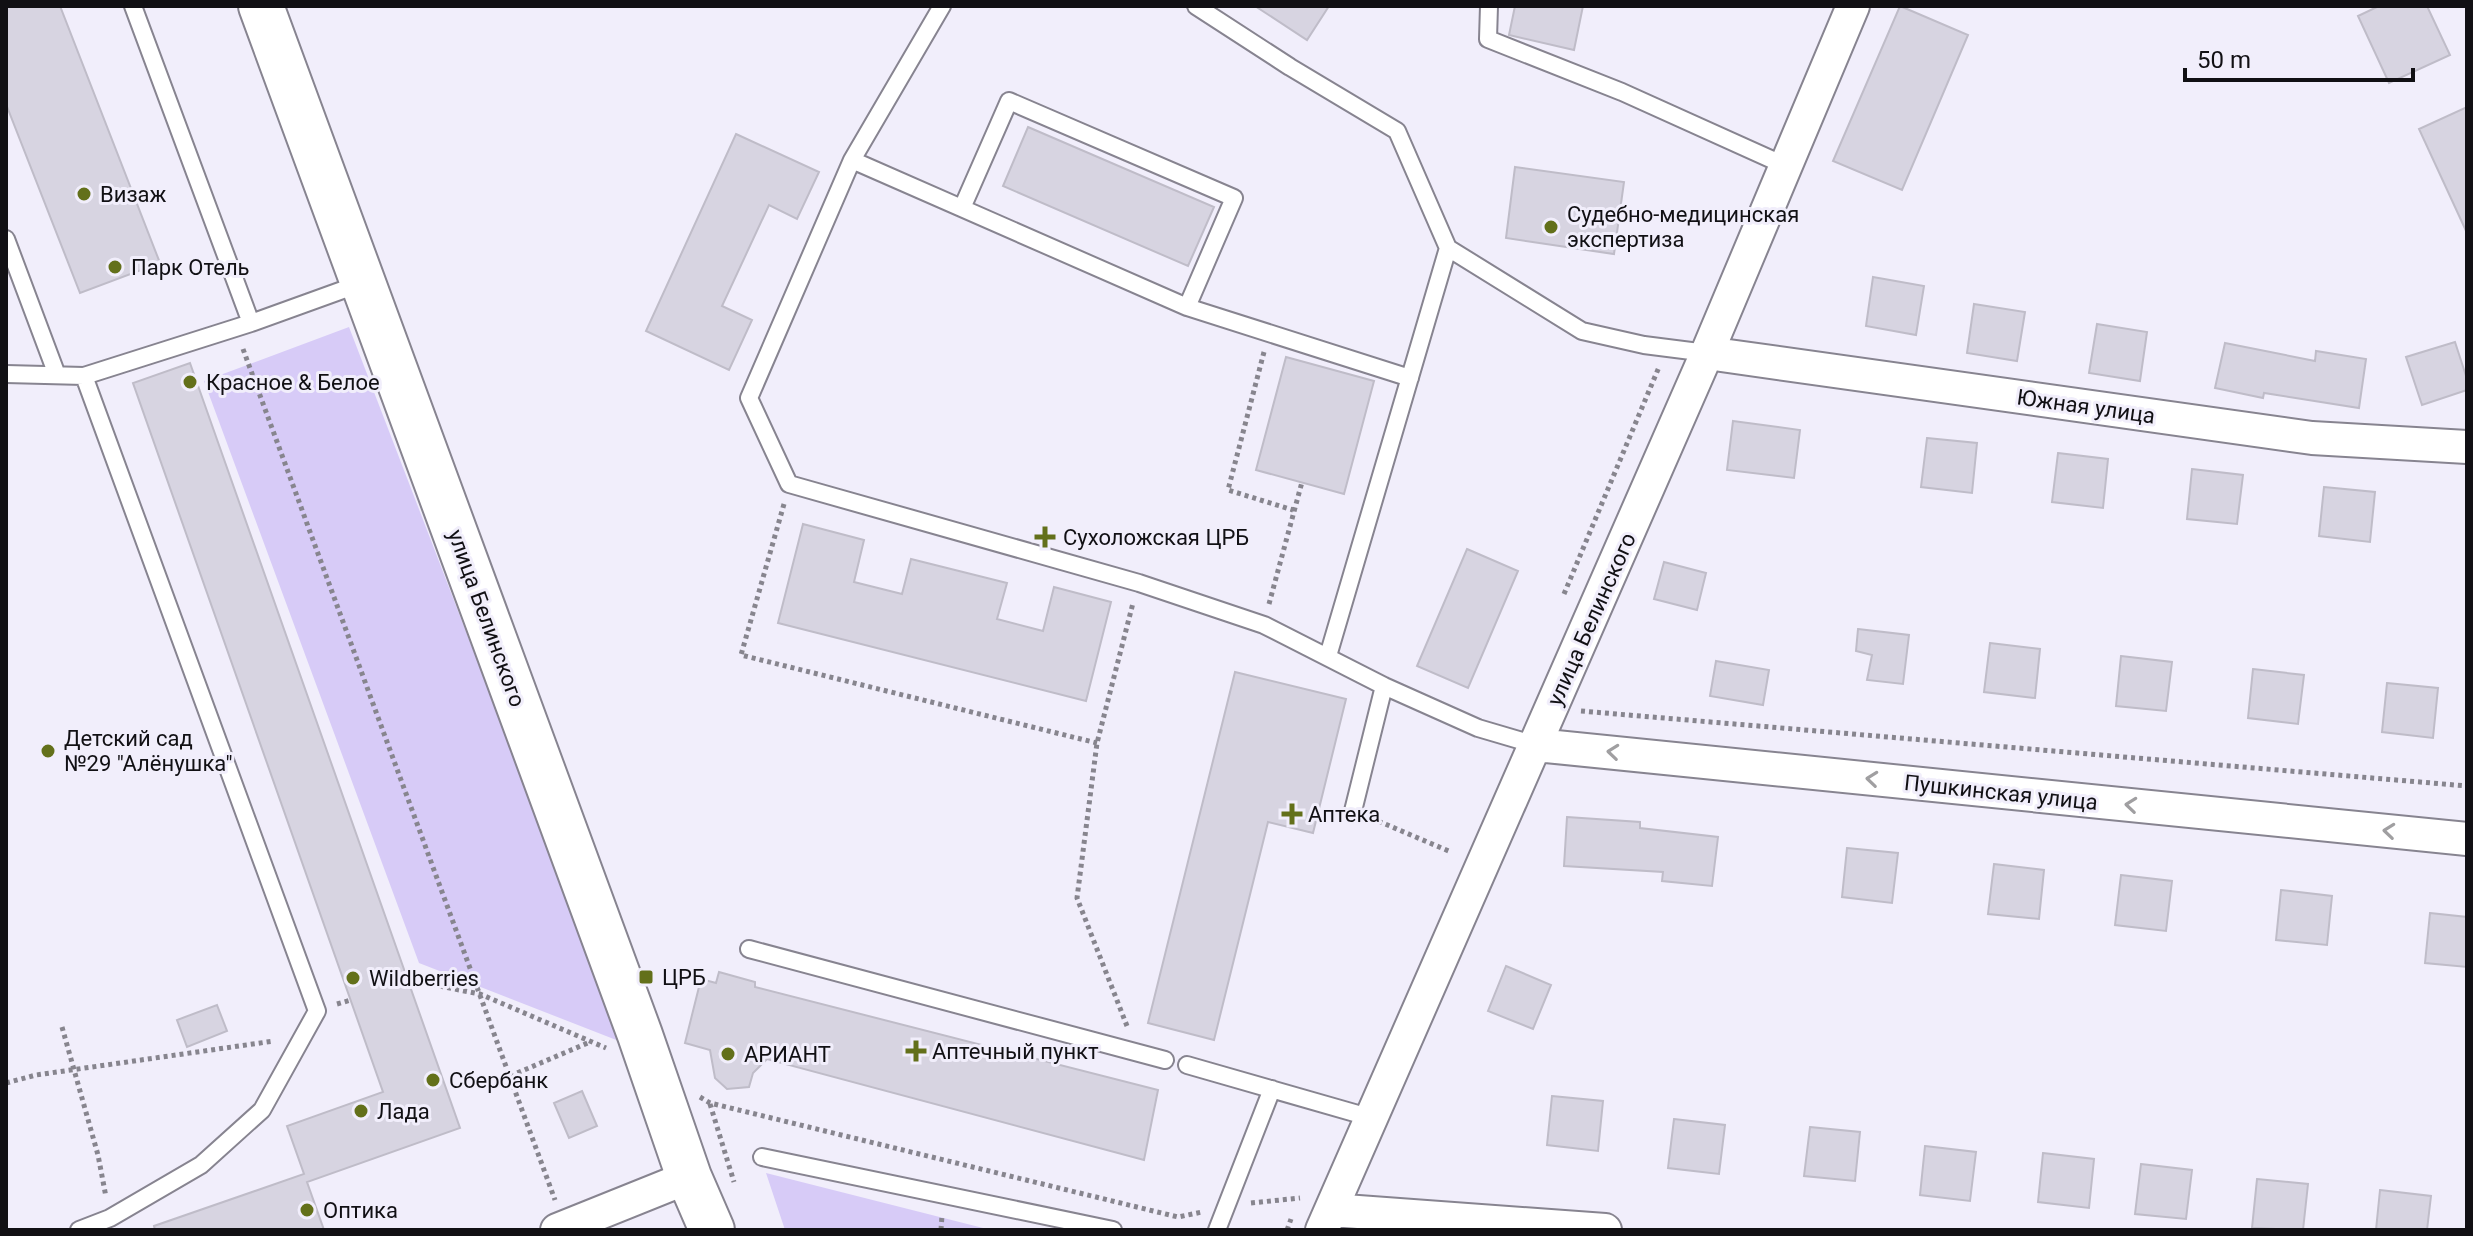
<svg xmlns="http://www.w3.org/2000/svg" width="2473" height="1236" viewBox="0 0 2473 1236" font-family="Roboto,sans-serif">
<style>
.green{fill:#d7cbf7}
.building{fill:#d7d4e1;stroke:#bfbcc8;stroke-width:2}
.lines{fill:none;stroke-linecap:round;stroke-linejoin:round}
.service-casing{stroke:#878490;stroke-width:20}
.minor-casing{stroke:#878490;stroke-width:36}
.primary-casing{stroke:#878490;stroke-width:48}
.path{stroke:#87858e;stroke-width:5;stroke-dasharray:4 4;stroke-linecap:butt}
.service{stroke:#fff;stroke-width:16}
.minor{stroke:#fff;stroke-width:32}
.primary{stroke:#fff;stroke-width:44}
.oneway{stroke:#a09fa1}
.poi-dot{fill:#63701a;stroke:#f1eefb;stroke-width:3}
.labels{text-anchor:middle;stroke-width:6;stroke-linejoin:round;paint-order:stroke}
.poi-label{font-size:22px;fill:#111014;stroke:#f1eefb;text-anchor:start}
.street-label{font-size:22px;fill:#111014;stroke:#f1eefb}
</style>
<rect width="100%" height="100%" fill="#f1eefb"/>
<path class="green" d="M349,327L624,1043L419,963L204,381Z
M766,1173L991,1230H785Z"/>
<path class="building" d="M6,6H60L160,263L80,293L6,104Z
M1255,6H1329L1307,40Z
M1515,6H1583L1574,50L1509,35Z
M1900,6L1968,35L1902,190L1833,161Z
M2379,6H2427L2450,55L2389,83L2358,16Z
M2467,107V233L2419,129Z
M1028,127L1214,207L1188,266L1003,186Z
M736,134L819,172L797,219L769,205L722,306L752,320L729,370L646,331Z
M1515,167L1624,182L1614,254L1506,238Z
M1873,277L1924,286L1916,335L1866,326Z
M1974,304L2025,312L2017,361L1967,353Z
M2097,324L2147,332L2140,381L2089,373Z
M2455,342L2467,379V390L2422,405L2406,357Z
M2225,343L2315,361L2316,351L2366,359L2359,408L2264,393L2263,398L2215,388Z
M1286,357L1374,381L1344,494L1256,470Z
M190,363L460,1128L307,1182L324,1230H155L154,1226L304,1174L287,1126L383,1092L133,383Z
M1733,421L1800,430L1794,478L1727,470Z
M1927,438L1977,443L1972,493L1921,487Z
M2058,453L2108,459L2103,508L2052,502Z
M2192,469L2243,475L2237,524L2187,519Z
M2324,487L2375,492L2370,542L2319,536Z
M803,524L864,540L854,582L902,594L911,559L1007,583L997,619L1043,631L1054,587L1111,602L1086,701L778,623Z
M1467,549L1518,571L1468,688L1417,666Z
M1664,562L1706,573L1697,610L1654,599Z
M1858,629L1909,635L1903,684L1867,680L1872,655L1856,651Z
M1990,643L2040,649L2035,698L1984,692Z
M2121,656L2172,662L2166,711L2116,706Z
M1716,661L1769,670L1763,705L1710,696Z
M2253,669L2304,675L2298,724L2248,718Z
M1235,672L1346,699L1313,833L1268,822L1214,1040L1148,1023Z
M2387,683L2438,688L2433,738L2382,732Z
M1567,817L1640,822V828L1718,837L1712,886L1662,881L1663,872L1564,866Z
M1847,848L1898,853L1892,903L1842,897Z
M1994,864L2044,870L2039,919L1988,914Z
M2121,875L2172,881L2166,931L2115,925Z
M2281,890L2332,896L2327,945L2276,940Z
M2430,913L2467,917V967L2425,963Z
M1506,966L1551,985L1533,1029L1488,1011Z
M719,972L755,982V987L1158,1090L1144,1160L767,1059L753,1073L749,1087L727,1089L715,1078L710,1050L685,1043L701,979L716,983Z
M217,1005L227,1031L187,1047L177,1020Z
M582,1091L597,1126L569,1138L554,1103Z
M1552,1096L1603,1101L1598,1151L1547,1145Z
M1674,1119L1725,1125L1719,1174L1668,1168Z
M1810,1127L1860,1132L1855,1181L1804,1176Z
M1925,1146L1976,1152L1970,1201L1920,1195Z
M2043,1153L2094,1159L2089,1208L2038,1202Z
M2141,1164L2192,1170L2186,1219L2135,1214Z
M2257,1179L2308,1184L2303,1230L2252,1228Z
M2380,1190L2431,1196L2427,1230H2376Z"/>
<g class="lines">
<g class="service-casing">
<path id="service" d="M133,6L251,323
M942,6L852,160L749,398L789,484L1139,583L1264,625L1384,686L1478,728L1536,745
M1196,6L1290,67L1397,131L1448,248L1582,331L1644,345L1707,353
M1489,6L1488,39L1622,92L1786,166
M852,160L1187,307L1410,378
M962,208L1009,101L1234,198L1187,307
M6,239L57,375
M6,374L84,376L251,323L362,283
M1328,656L1448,248
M1353,811L1384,686
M749,949L1165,1060
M1187,1065L1372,1118
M762,1157L1113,1230
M79,1230L110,1218L201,1165L262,1110L317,1011L84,376
M1217,1230L1272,1089"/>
</g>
<g class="minor-casing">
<path id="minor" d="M1707,353L2312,438L2467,447
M1536,745L2467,839
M1331,1210L1605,1230
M557,1230L689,1177
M1322,1230L1707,353L1853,6"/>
</g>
<g class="primary-casing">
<path id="primary" d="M261,6L640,1035L689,1177L712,1230"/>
</g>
<path class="path" d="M243,349L555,1200
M1264,352L1228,490L1293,510
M784,504L741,655L1097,743
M1564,594L1659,367
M1269,604L1302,482
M1581,711L2467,786
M1371,818L1451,852
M408,980L480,994L606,1048
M337,1004L351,1000
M1127,1026L1077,898L1097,743L1133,603
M62,1027L98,1155L106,1197
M510,1076L590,1042
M6,1083L36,1075L274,1041
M700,1097L710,1103L1178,1217L1202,1212
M710,1104L734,1182
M1251,1203L1300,1198
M941,1230L942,1215
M1287,1230L1291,1219"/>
<use href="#service" class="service"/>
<use href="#minor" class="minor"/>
<use href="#primary" class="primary"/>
</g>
<defs><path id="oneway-chevron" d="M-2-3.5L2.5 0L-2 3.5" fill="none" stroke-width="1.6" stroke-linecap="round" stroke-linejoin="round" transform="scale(2)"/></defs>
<g class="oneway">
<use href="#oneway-chevron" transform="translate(1613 752) rotate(-174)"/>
<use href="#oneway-chevron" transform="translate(1872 779) rotate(-174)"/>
<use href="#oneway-chevron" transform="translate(2131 805) rotate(-174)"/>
<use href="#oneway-chevron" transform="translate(2389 831) rotate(-174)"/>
</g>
<g class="poi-dot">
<circle cx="84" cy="194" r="8"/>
<circle cx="1551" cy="227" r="8"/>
<circle cx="115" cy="267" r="8"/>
<circle cx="190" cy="382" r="8"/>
<path d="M1041 525h8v8h8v8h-8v8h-8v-8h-8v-8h8z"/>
<circle cx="48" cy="751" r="8"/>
<path d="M1288 802h8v8h8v8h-8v8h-8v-8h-8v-8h8z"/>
<rect x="638" y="969" width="16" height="16" rx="4"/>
<circle cx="353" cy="978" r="8"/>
<path d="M912 1039h8v8h8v8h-8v8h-8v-8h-8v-8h8z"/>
<circle cx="728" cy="1054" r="8"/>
<circle cx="433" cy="1080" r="8"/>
<circle cx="361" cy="1111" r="8"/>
<circle cx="307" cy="1210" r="8"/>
</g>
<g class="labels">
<g class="poi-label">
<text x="100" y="202">Визаж</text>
<text x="1567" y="222">Судебно-медицинская<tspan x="1567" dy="25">экспертиза</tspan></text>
<text x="131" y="275">Парк Отель</text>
<text x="206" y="390">Красное &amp; Белое</text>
<text x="1063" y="545">Сухоложская ЦРБ</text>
<text x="64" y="746">Детский сад<tspan x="64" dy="25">№29 "Алёнушка"</tspan></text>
<text x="1308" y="822">Аптека</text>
<text x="662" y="985">ЦРБ</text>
<text x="369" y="986">Wildberries</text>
<text x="932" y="1059">Аптечный пункт</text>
<text x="744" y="1062">АРИАНТ</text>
<text x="449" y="1088">Сбербанк</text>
<text x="377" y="1119">Лада</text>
<text x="323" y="1218">Оптика</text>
</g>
<g class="street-label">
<text transform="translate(2086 406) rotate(8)" y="8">Южная улица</text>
<text transform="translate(487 618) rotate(70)" y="8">улица Белинского</text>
<text transform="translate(1591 619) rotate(-66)" y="8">улица Белинского</text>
<text transform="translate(2001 792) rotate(6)" y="8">Пушкинская улица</text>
</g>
</g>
<rect width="2473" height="1236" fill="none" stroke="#111014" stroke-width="16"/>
<path d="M2185 68v12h228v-12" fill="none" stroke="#111014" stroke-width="4"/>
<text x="2197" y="68" font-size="24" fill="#111014" stroke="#f1eefb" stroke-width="6" paint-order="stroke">50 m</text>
</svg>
